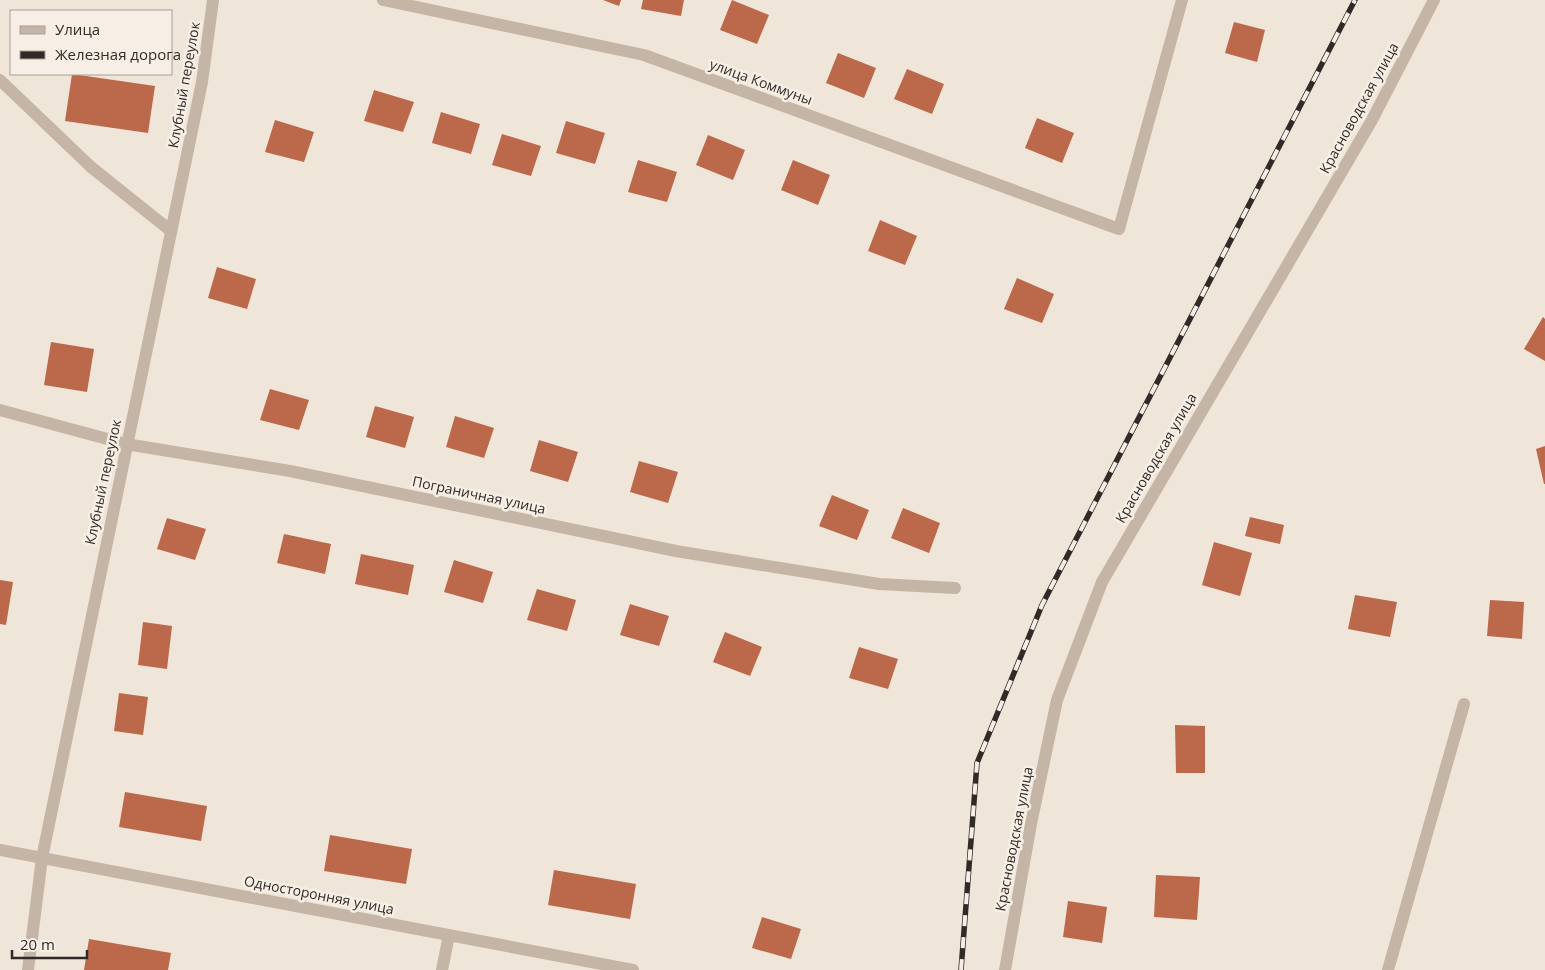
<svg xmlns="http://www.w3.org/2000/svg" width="1545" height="970" viewBox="0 0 1545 970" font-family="'Open Sans',sans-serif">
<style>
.building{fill:#bc684a}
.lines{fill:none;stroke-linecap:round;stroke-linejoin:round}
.service{stroke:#c5b5a6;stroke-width:12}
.minor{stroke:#c5b5a6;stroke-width:12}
.rail-casing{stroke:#322a26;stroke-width:5.5}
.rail{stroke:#f7efe5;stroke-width:4;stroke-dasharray:11;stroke-linecap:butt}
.labels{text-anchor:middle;stroke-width:5;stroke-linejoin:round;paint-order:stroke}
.street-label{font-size:14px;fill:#322a26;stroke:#f7efe5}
</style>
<rect width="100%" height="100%" fill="#efe5d9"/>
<path class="building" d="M603,0H621L619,6Z
M643,0H684L681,16L641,9Z
M732,0L769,15L757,44L720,30Z
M1234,22L1265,30L1257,62L1225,53Z
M838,53L876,68L864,98L826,83Z
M907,69L944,84L932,114L894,99Z
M72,74L155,86L148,133L65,121Z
M374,90L414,102L403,132L364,121Z
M441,112L480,124L471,154L432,143Z
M1037,118L1074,133L1062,163L1025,148Z
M275,120L314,132L304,162L265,152Z
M566,121L605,133L595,164L556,153Z
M502,134L541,146L531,176L492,165Z
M708,135L745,150L733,180L696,165Z
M638,160L677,172L667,202L628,192Z
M793,160L830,175L818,205L781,190Z
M880,220L917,236L905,265L868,251Z
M217,267L256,279L247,309L208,298Z
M1017,278L1054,294L1042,323L1004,309Z
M1543,317L1545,319V361L1524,349Z
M51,342L94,349L87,392L44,385Z
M270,389L309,400L299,430L260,420Z
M375,406L414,417L405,448L366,437Z
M455,416L494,428L484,458L446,447Z
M539,440L578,452L568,482L530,471Z
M1545,446V484H1544L1536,449Z
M639,461L678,472L668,503L630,492Z
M832,495L869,510L857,540L819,526Z
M903,508L940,523L929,553L891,538Z
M1250,517L1284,525L1280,544L1245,536Z
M167,518L206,529L195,560L157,549Z
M284,534L331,544L325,574L277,563Z
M1214,542L1252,553L1240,596L1202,585Z
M361,554L414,565L408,595L355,584Z
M454,560L493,572L483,603L444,592Z
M0,580L13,582L6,625L0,624Z
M537,589L576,600L567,631L527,620Z
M1355,595L1397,602L1390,637L1348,629Z
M1490,600L1524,602L1522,639L1487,636Z
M630,604L669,616L659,646L620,635Z
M143,622L172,626L167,669L138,665Z
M725,632L762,647L750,676L713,662Z
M859,647L898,659L888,689L849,678Z
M119,693L148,697L143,735L114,731Z
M1175,725L1205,726V773H1176Z
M125,792L207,806L201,841L119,827Z
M330,835L412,849L406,884L324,871Z
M554,870L636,884L630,919L548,905Z
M1156,875L1200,877L1197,920L1154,917Z
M1068,901L1107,907L1102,943L1063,937Z
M762,917L801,929L791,959L752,948Z
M89,939L171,953L168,970H84Z"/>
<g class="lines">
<path class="service" d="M0,80L91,167L171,231"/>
<path class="minor" d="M383,0L644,55L1119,229L1182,0
M0,410L126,444L290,471L676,551L879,584L955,588
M0,850L633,970
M28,970L42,858L202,82L213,0
M442,970L449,935
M1005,970L1031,824L1057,700L1102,582L1372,120L1434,0
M1388,970L1464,704"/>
<g class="rail-casing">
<path id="rail" d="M961,970L977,763L1042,605L1355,0"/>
</g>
<use href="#rail" class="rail"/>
</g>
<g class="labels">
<g class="street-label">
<text transform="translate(761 82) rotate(20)" y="5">улица Коммуны</text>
<text transform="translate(184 85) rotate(-80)" y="5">Клубный переулок</text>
<text transform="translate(1359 108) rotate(-61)" y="5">Красноводская улица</text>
<text transform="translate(1156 458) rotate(-60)" y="5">Красноводская улица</text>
<text transform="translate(103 482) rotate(-78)" y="5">Клубный переулок</text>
<text transform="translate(479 495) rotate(12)" y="5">Пограничная улица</text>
<text transform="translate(1014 839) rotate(-79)" y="5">Красноводская улица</text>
<text transform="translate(319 895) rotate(11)" y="5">Односторонняя улица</text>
</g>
</g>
<rect x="10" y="10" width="162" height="65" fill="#f7efe5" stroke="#a8a099"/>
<rect x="20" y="26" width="25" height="8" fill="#c5b5a6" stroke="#a8a099"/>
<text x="55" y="35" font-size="15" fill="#322a26">Улица</text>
<rect x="20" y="51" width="25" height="8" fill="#322a26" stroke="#a8a099"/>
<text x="55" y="60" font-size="15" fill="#322a26">Железная дорога</text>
<path d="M12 950v8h75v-8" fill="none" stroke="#322a26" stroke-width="2.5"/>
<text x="20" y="950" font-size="15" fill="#322a26" stroke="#f7efe5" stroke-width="4" paint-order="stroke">20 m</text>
</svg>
